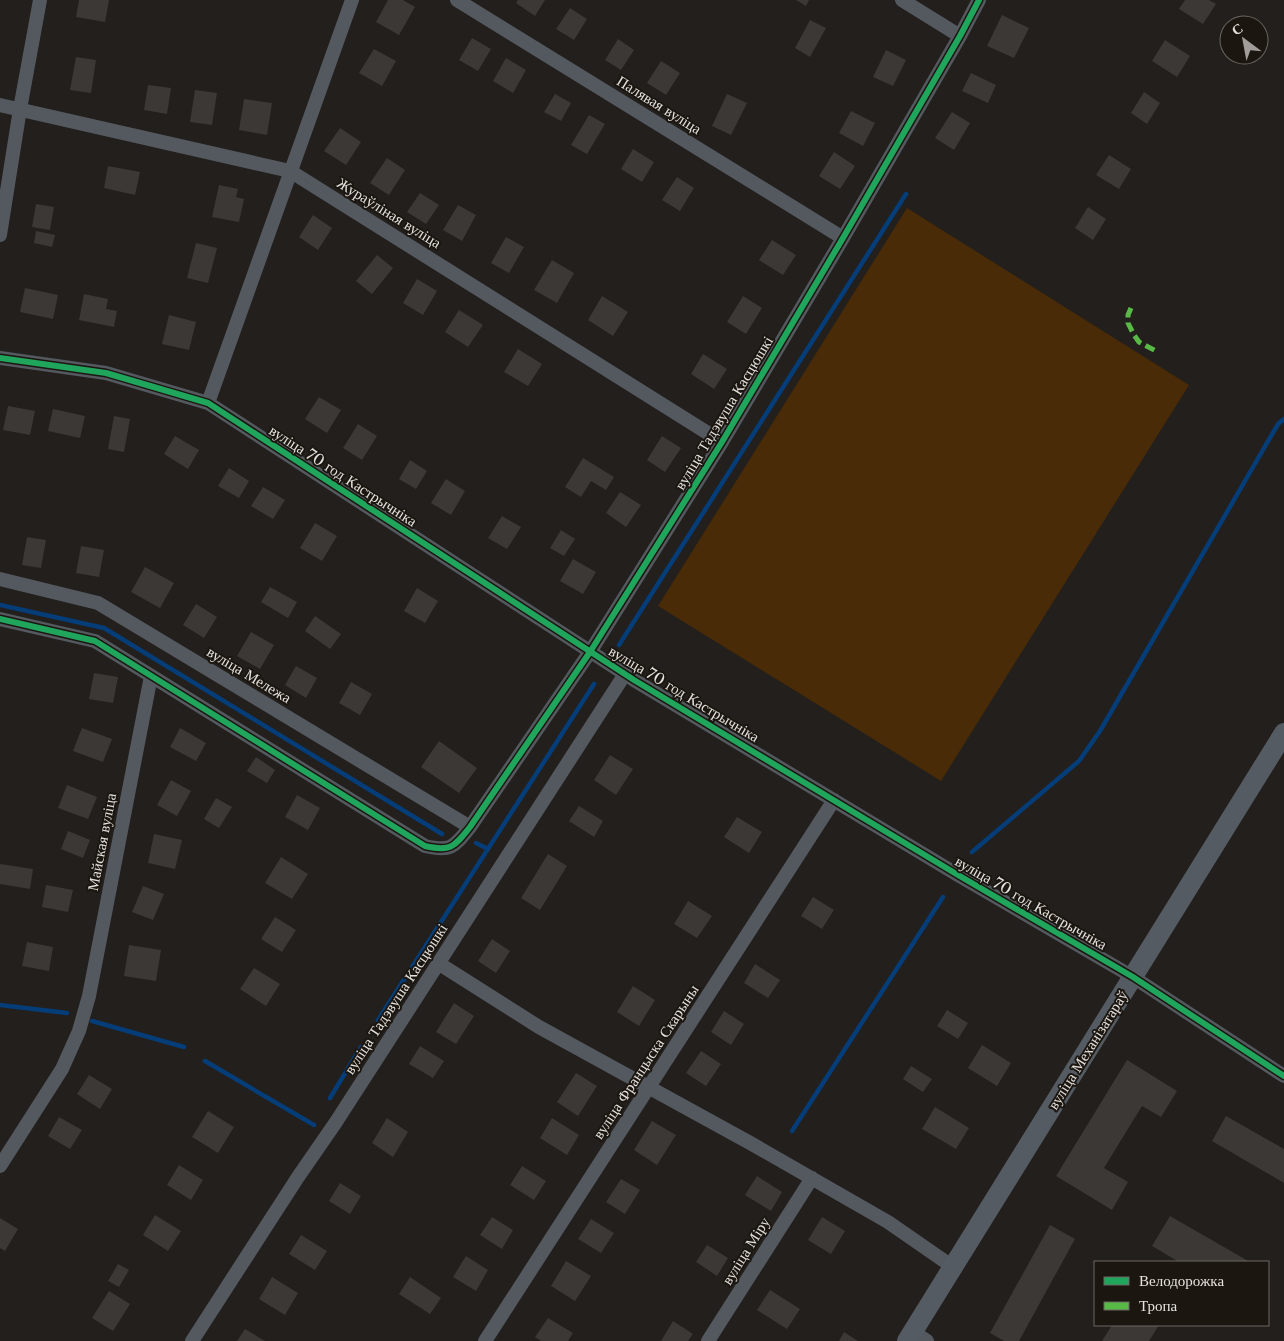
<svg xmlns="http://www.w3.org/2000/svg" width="1284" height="1341" viewBox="0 0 1284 1341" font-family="'Libre Baskerville',serif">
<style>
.green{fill:#492b07}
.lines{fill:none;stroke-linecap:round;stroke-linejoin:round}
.stream{stroke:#053d78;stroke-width:4.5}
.building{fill:#3b3836}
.street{stroke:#54595f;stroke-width:14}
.secondary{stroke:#555b62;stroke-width:20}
.quiet{stroke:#58b947;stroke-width:5;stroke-dasharray:10 5;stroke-linecap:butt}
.cycleway-casing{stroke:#1b1610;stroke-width:9}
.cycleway{stroke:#20a55d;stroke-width:6}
.labels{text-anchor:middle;stroke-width:4;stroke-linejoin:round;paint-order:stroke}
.street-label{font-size:15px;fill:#e5e1de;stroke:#1b1610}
</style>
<rect width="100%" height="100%" fill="#221f1c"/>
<path class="green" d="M907,208L1189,385L941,781L658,606Z"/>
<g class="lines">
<path class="stream" d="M0,605L104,628L442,834
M619,645L906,194
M476,843L488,849
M972,852L1079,761L1100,731L1278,424L1284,419
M0,1005L67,1013
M378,1020L594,684
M92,1021L184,1047
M205,1061L314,1125
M330,1098L361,1047
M792,1131L943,897"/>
</g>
<path class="building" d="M79,0H109L105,22L76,17Z
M388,0H403L415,7L399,35L376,22Z
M518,0H545L535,16L516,3Z
M796,0H809L806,6Z
M1185,0H1209L1216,4L1203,24L1179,9Z
M570,8L587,19L574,40L556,29Z
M1002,15L1029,28L1014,58L987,46Z
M810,20L826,28L810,57L795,48Z
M472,38L491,49L478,71L459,60Z
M618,39L634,50L621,70L605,60Z
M1165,40L1190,56L1177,77L1152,61Z
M374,49L396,61L382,86L359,73Z
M886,50L906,60L893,86L873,77Z
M76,57L96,60L91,93L70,90Z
M506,58L526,70L513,93L493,81Z
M661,61L680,73L666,95L647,83Z
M971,73L996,85L988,103L962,91Z
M148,85L171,88L167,114L144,110Z
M195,90L217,93L212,125L190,122Z
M1144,92L1160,103L1147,124L1131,113Z
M555,94L571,103L561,121L544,112Z
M727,94L747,103L731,135L712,126Z
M244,99L272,103L267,135L239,130Z
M851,111L875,123L863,146L839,133Z
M952,112L970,123L954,150L935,138Z
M589,115L605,124L587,154L571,145Z
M340,128L361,142L346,165L324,151Z
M633,149L654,162L642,182L621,169Z
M834,152L855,166L840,189L819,176Z
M1109,155L1131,169L1119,189L1096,175Z
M387,158L405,170L389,195L370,183Z
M108,166L140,172L135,195L104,188Z
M677,177L694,188L680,211L662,200Z
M219,185L238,189L236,197L244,199L239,222L212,217Z
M420,193L439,205L426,224L407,212Z
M36,204L54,207L50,230L32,227Z
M458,205L476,215L462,241L443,230Z
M1088,207L1106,219L1093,240L1075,228Z
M313,215L332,228L318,250L299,237Z
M36,231L55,235L52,247L34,243Z
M506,237L524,247L509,273L491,263Z
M772,240L796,255L783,275L759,260Z
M196,243L217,248L208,283L187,278Z
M377,255L393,268L372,294L356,281Z
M552,260L574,273L557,303L534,290Z
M417,279L437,291L423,315L403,303Z
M25,288L58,295L53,319L20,312Z
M84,294L108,299L106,309L117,311L114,327L79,320Z
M602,296L628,312L613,336L588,320Z
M743,296L762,308L746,334L727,322Z
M459,310L483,325L468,347L445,332Z
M169,315L196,322L189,350L162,344Z
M518,349L542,364L528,386L504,372Z
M703,354L727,369L714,389L691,374Z
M319,397L341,410L327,433L305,419Z
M8,406L35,411L30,435L3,430Z
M53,409L85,416L80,438L48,431Z
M114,416L130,419L124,452L108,449Z
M358,424L377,436L362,460L343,448Z
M175,436L199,450L188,469L164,454Z
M662,436L681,448L665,472L647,460Z
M583,458L614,477L606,490L591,481L581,497L565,487Z
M410,460L427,471L416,489L399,479Z
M229,468L249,481L239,498L218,486Z
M446,479L465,491L451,515L431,503Z
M263,487L285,500L273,519L251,506Z
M620,492L641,505L626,527L606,513Z
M502,516L521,527L507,549L488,538Z
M315,523L337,536L322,561L300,548Z
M561,530L575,539L564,556L550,548Z
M27,537L46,540L41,568L22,565Z
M81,546L104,550L99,577L76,573Z
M573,559L596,572L583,594L560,581Z
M145,567L174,583L160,608L131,592Z
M270,587L297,602L288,618L261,602Z
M417,588L438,601L425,623L404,611Z
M196,604L217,617L204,638L183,625Z
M315,616L341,634L330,649L305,631Z
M251,632L274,645L260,669L237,656Z
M296,666L317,678L306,698L285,685Z
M94,673L118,677L113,703L89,699Z
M351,682L372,694L360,715L339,703Z
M82,728L112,739L103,762L73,751Z
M180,728L206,743L196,761L170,747Z
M439,741L477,768L459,793L421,767Z
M610,755L633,769L616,795L594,780Z
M256,757L275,770L267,783L247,771Z
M171,780L191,791L177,816L157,805Z
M67,785L97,797L88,819L58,808Z
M297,795L320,808L308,830L285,817Z
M216,798L232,807L219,828L204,819Z
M579,806L603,821L594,837L569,821Z
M737,817L762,832L749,853L724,837Z
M68,831L90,840L83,858L61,849Z
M154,834L182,840L175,869L148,863Z
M548,854L567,866L540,910L521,898Z
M281,857L308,874L292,899L265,883Z
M0,864L33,869L30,889L0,884Z
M46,885L73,890L68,912L42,907Z
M143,886L164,894L153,920L132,912Z
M813,897L834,910L822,929L801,916Z
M688,901L712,916L697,938L674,924Z
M275,917L296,930L282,952L261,939Z
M492,939L510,951L496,973L478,961Z
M27,942L53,947L49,971L22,966Z
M129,945L161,950L156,981L124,976Z
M755,964L780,980L768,998L744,983Z
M254,968L280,984L266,1006L240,989Z
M633,986L655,1000L639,1026L617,1012Z
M454,1003L474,1016L456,1044L436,1032Z
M947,1010L968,1023L958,1039L937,1026Z
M724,1011L744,1024L731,1045L711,1032Z
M982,1045L1011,1063L997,1086L968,1068Z
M420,1046L444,1061L433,1078L409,1064Z
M701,1051L721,1064L706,1086L686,1073Z
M1127,1060L1177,1091L1161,1117L1142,1106L1104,1168L1128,1182L1112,1210L1056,1176Z
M911,1066L932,1079L923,1092L903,1079Z
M576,1073L597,1086L578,1116L557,1102Z
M89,1075L112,1089L100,1109L77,1094Z
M935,1107L969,1128L956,1149L922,1129Z
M208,1111L234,1127L218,1153L192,1137Z
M1226,1116L1284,1149V1183L1212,1141Z
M59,1117L82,1130L70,1149L48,1136Z
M387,1118L408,1132L393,1157L372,1143Z
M552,1118L579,1135L567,1155L540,1138Z
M652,1121L676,1135L657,1165L634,1150Z
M179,1165L203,1180L191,1200L167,1185Z
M522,1166L546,1181L534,1200L510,1185Z
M757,1176L782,1192L771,1211L745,1195Z
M621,1179L640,1190L625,1214L606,1202Z
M340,1183L361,1196L350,1214L329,1201Z
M155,1215L181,1231L168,1251L143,1235Z
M1170,1216L1250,1262H1179L1152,1246Z
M492,1217L513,1230L502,1249L480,1235Z
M822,1217L845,1231L831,1254L808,1240Z
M0,1218L18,1229L5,1251L0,1248Z
M591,1219L614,1233L601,1253L578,1239Z
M1050,1225L1075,1239L1019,1341H1004L990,1333Z
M301,1235L327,1251L315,1270L289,1254Z
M707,1245L728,1258L717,1276L696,1262Z
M466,1256L488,1270L476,1291L453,1277Z
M566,1261L591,1276L575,1301L551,1286Z
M118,1264L129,1270L119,1287L108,1281Z
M272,1277L298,1293L285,1315L259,1299Z
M410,1277L441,1298L430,1314L399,1294Z
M770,1290L800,1309L787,1329L757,1310Z
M109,1291L130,1304L113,1331L92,1318Z
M548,1318L573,1333L568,1341H541L535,1337Z
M673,1321L693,1334L688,1341H661Z
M1112,1325H1159L1149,1341H1102Z
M245,1329L265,1341H237Z
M844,1332L858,1341H839Z"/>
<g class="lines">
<path class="street" d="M457,0L843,238
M902,0L960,36
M0,105L290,171L722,442
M0,235L20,109L40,0
M0,358L106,373L208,403L634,680L958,875L1133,977L1284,1076
M208,403L352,0
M0,579L98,603L470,827
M0,619L95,641L425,846C451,852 454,847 470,827L590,652L722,442L843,238L960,36L979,0
M438,963L539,1027L752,1144L888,1222L953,1267
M0,1166L62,1069L79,1031L89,996L151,676
M913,1332L927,1341
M192,1341L298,1177L336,1122L625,674
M485,1341L834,800
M708,1341L812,1178"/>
<path class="secondary" d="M907,1341L1284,733"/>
<path class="quiet" d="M1131,308L1128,315V323L1134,335L1139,342L1158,352"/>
<g class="cycleway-casing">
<path id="cycleway" d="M0,358L106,373L208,403L634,680L958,875L1133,977L1284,1076
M0,619L95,641L425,846C451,852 454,847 470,827L590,652L722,442L843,238L960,36L979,0"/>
</g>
<use href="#cycleway" class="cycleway"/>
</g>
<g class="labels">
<g class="street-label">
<text transform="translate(659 105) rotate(32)" y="5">Палявая вуліца</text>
<text transform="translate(389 213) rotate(32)" y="5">Жураўліная вуліца</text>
<text transform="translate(724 413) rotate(-59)" y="5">вуліца Тадэвуша Касцюшкі</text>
<text transform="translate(343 476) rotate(33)" y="5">вуліца 70 год Кастрычніка</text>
<text transform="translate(249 675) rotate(31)" y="5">вуліца Мележа</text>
<text transform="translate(684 694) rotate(31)" y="5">вуліца 70 год Кастрычніка</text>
<text transform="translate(102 842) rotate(-79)" y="5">Майская вуліца</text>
<text transform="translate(1031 903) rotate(30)" y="5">вуліца 70 год Кастрычніка</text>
<text transform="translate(396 999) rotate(-57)" y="5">вуліца Тадэвуша Касцюшкі</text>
<text transform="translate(1088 1050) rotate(-58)" y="5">вуліца Механізатараў</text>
<text transform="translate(646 1062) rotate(-57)" y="5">вуліца Францыска Скарыны</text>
<text transform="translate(746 1251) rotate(-58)" y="5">вуліца Міру</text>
</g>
</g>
<rect x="1094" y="1261" width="175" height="65" fill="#1b1610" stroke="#6c6762"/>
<rect x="1104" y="1277" width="25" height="8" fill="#20a55d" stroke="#6c6762"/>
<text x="1139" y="1286" font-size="15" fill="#e5e1de">Велодорожка</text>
<rect x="1104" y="1302" width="25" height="8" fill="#58b947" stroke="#6c6762"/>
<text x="1139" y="1311" font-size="15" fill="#e5e1de">Тропа</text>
<g transform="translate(1244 40) rotate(328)"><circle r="24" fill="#1b1610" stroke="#6c6762"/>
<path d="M0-4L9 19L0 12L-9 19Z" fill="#a19d9a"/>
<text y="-8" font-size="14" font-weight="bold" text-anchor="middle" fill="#e5e1de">С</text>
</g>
</svg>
